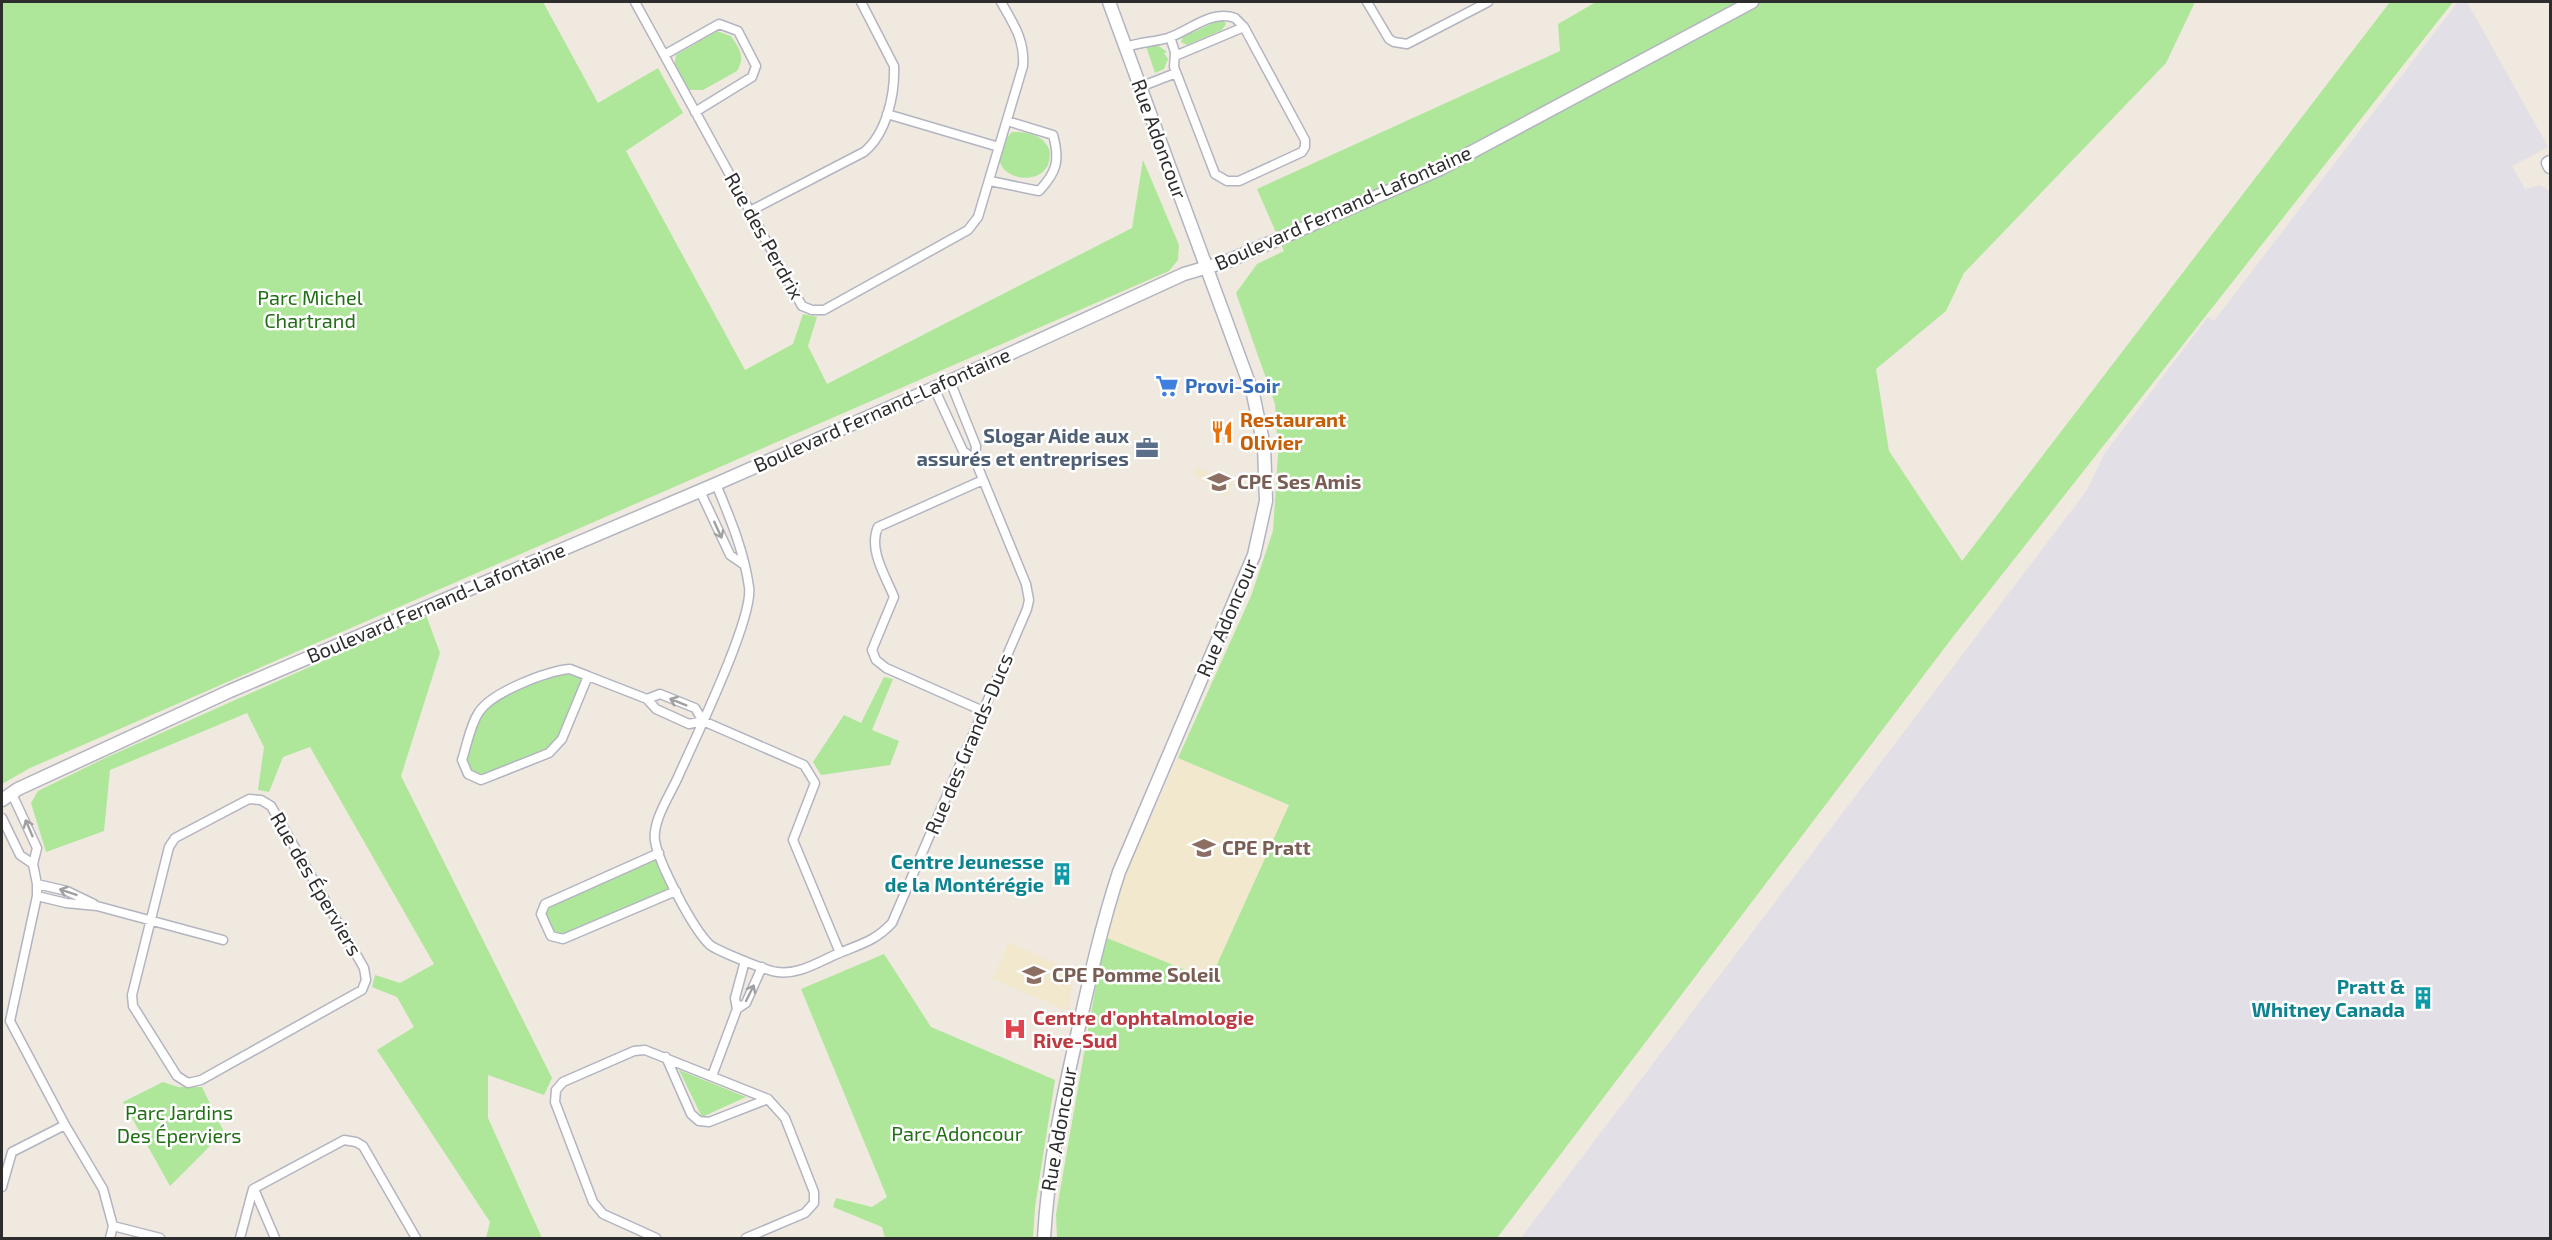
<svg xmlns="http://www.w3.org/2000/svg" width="2552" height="1240" viewBox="0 0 2552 1240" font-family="'Exo 2',sans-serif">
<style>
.industrial{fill:#e2dfe7}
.education{fill:#f1e8ce}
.green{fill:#aee799}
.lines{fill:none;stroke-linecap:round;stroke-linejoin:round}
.street-casing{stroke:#b3b4c1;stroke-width:11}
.secondary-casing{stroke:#b3b4c1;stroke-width:15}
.street{stroke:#fff;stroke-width:8}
.secondary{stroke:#fff;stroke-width:12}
.oneway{stroke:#a0a0a0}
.labels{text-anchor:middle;stroke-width:5;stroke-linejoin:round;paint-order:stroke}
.street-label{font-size:20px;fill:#2d2d2d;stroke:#fff}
.park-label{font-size:20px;fill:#236f17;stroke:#fff}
.shop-label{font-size:20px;font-weight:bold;fill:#366cbe;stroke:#fff;text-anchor:start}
.food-label{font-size:20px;font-weight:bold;fill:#c56008;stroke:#fff;text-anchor:start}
.service-label{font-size:20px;font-weight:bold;fill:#4e5e75;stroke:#fff;text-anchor:end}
.education-label{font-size:20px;font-weight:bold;fill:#785e54;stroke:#fff;text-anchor:start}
.culture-label{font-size:20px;font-weight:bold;fill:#0d838f;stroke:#fff;text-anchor:end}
.health-label{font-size:20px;font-weight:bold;fill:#be3a42;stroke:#fff;text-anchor:start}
</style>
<rect width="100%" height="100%" fill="#efe9df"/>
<path class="industrial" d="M2458,2H2467L2548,147L2512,166L2525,189L2540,185L2550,192V1238H1521L2087,490L2105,453L2208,317L2214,321Z"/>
<path class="education" d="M1196,467L1233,481L1227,497L1207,485V483L1193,476Z
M1178,758L1289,805L1210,980L1107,938L1118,891Z
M1009,942L1074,972L1068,1011L992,979Z"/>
<path class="green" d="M2,2H543L598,103L658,68L683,113L626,151L745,370L793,344L803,314L817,317L808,346L827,384L1132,228L1143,160L1179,245L1178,260L1169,271L30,768L2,784Z
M1596,2H2195L2166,63L1964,273L1946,311L1876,369L1889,451L1962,561L2390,2H2453L1952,638L1497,1238H1057L1056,1214L1097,979L1107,938L1210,980L1289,805L1178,758L1251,596L1273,531L1278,454L1275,404L1236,293L1257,264L1284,251L1257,189L1560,51L1558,24Z
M1222,19L1226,24L1222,30L1187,45L1181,42L1183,37Z
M717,31L731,36C739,48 746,57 737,71L703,90H689L674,67L676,55Z
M1156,44L1167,52L1164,53L1168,59L1164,69L1155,73L1146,46Z
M1012,132C1025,132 1039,134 1046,144C1051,150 1050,155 1049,162C1040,194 971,174 1012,132Z
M426,615L440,653L401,776L552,1078L544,1095L488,1075V1118L542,1238H486L490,1222L377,1050L414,1027L397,997L372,987L375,975L400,983L434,964L310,747L283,757L269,792L258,790L264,747L247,713L110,770L104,831L46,852L31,803L38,791L103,759Z
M555,670L588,676L562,739L549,753L481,780L468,774L462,760L478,713L490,699Z
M884,677L893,679L872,730L899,741L890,765L821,775L813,762L844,715L861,723Z
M659,853L676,891L563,939L551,936L541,914L545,904Z
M884,954L931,1027L1055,1080L1035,1207L1033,1238H885L882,1227L833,1207L836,1198L872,1207L887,1197L801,989Z
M679,1070L746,1097L702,1117Z
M163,1082L178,1087H202L224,1132L170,1186L123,1102Z"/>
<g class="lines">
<g class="street-casing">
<path id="street" d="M635,2L802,306L812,310H824L968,230L978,217L1023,66C1025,40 1013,23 1001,2
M1367,2L1389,39L1394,42L1407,44L1488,2
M1126,47C1140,42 1154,42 1168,38C1189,31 1212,9 1235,18L1244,27L1305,140V147L1302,152L1239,181H1227L1215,174L1174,67L1175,52L1170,37
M664,55L719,24L738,31L756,66L752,77L695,112
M1175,56L1244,27
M1140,87L1176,73
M887,114L999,147
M990,181L1039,191C1057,172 1060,160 1053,135L1007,121
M750,211L864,152C887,133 895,94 894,66L861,2
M934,388L963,451L975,460
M716,484C730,518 744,551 749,587C754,618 693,743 678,777C670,795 652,821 655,841C659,864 693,929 710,945C718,951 767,971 777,972C799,975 818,962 837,954C860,944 874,942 892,923L1027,609L1029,600L1026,584L975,460L976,446L950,381
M700,491L730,555L743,564
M570,669L588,676L562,739L549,753L481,780L468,774L462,760C467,745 470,725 479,712C492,692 547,671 570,669Z
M588,676L647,699L656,709L689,724L703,721
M647,699L660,694L695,708L703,721L804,765L815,783L793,840L840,953
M983,711L886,668L876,660L872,650L894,597C885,575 868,549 878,527L983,480
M12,794L37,848L33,864L37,884V896L10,1021L65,1125L103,1189L113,1226L110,1238
M249,799L261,800L271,806L364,968L366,980L362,990L201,1080L188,1083L177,1076L133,1006L132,995L169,847L175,838Z
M2,818L20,855L33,864
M659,853L545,904L541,914L551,936L563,939L676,891
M37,884L67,891L94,904
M37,896L66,903L97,906L223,940
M745,961L735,998L737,1009L746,1003L762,967
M666,1057L691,1114L699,1121L709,1122L768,1099
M712,1076L737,1009
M2,1187L12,1152L65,1125
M254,1189L275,1238
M113,1226L160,1238
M240,1238L253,1189L344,1140L356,1142L363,1146L416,1238
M656,1238L603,1214L593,1202L555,1102L556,1090L563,1082L634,1051L645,1050L768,1099L785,1118L814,1192V1203L805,1213L746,1238"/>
</g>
<g class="secondary-casing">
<path id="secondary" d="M2550,162L2548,163L2550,167
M2,800L18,789L230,691L716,484L950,381L1184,274L1228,261L1440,169L1752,2
M1044,1238C1048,1168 1062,1100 1078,1031C1090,977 1102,924 1119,872L1254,555L1266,501L1264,446L1253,394L1109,2"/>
</g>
<use href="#street" class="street"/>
<use href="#secondary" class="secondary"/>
</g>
<defs><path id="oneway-shaft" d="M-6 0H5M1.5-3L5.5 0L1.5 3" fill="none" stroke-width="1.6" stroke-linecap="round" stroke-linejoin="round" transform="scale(1.5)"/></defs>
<g class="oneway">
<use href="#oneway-shaft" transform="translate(718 530) rotate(65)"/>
<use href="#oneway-shaft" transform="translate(678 702) rotate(-158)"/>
<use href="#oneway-shaft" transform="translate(29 828) rotate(-113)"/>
<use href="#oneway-shaft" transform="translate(68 892) rotate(-161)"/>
<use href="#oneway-shaft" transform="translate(750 993) rotate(-64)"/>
</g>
<defs>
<g id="supermarket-bare" transform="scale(1.8)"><path d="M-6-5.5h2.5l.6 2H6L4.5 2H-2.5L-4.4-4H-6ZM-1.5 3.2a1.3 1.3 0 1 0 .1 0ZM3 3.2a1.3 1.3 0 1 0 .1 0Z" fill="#3f7fe0" stroke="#fff" stroke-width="2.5" paint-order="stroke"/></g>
<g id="restaurant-bare" transform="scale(1.8)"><path d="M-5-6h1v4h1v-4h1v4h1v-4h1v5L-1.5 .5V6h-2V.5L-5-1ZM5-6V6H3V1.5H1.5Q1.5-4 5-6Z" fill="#e8710a" stroke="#fff" stroke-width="2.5" paint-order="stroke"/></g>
<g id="office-bare" transform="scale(1.8)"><path d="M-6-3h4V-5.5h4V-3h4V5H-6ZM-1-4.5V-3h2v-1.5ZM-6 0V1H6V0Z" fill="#5c6f8a" stroke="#fff" stroke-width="2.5" paint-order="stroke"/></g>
<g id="school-bare" transform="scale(1.8)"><path d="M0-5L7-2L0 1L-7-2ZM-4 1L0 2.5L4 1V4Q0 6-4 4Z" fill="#8d6e63" stroke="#fff" stroke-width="2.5" paint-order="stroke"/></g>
<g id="building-bare" transform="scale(1.8)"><path d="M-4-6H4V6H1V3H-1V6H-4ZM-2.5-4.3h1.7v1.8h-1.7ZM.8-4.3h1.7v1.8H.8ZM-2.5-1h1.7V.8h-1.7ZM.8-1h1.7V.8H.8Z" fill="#0f9aa8" stroke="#fff" stroke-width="2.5" paint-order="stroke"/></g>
<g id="hospital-bare" transform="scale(1.8)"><path d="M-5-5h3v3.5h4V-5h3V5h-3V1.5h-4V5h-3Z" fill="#e0444e" stroke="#fff" stroke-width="2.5" paint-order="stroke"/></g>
</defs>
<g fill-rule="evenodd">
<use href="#supermarket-bare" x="1167" y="386"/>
<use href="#restaurant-bare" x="1222" y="432"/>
<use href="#office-bare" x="1147" y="448"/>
<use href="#school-bare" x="1219" y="482"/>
<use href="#school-bare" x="1204" y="848"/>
<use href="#building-bare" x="1062" y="874"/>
<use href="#school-bare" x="1034" y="975"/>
<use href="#building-bare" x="2423" y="998"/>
<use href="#hospital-bare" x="1015" y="1029"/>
</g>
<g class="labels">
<g class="street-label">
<text transform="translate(1159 139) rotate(70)" y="7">Rue Adoncour</text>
<text transform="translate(1343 208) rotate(-24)" y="7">Boulevard Fernand-Lafontaine</text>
<text transform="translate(764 236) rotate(61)" y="7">Rue des Perdrix</text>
<text transform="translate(882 410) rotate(-24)" y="7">Boulevard Fernand-Lafontaine</text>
<text transform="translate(436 603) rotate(-23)" y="7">Boulevard Fernand-Lafontaine</text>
<text transform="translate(1227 618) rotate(-67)" y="7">Rue Adoncour</text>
<text transform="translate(969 744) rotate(-67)" y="7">Rue des Grands-Ducs</text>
<text transform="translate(316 884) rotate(60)" y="7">Rue des Éperviers</text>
<text transform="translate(1059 1129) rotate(-80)" y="7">Rue Adoncour</text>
</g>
<g class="park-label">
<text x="310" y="305">Parc Michel<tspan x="310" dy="23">Chartrand</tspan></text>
<text x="179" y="1120">Parc Jardins<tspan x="179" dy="23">Des Éperviers</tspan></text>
<text x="957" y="1141">Parc Adoncour</text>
</g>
<g class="shop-label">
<text x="1185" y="393">Provi-Soir</text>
</g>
<g class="food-label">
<text x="1240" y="427">Restaurant<tspan x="1240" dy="23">Olivier</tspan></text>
</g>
<g class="service-label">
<text x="1129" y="443">Slogar Aide aux<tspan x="1129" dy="23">assurés et entreprises</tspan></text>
</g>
<g class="education-label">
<text x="1237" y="489">CPE Ses Amis</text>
<text x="1222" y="855">CPE Pratt</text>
<text x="1052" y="982">CPE Pomme Soleil</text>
</g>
<g class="culture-label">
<text x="1044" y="869">Centre Jeunesse<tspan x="1044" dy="23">de la Montérégie</tspan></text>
<text x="2405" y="994">Pratt &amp;<tspan x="2405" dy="23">Whitney Canada</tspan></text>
</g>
<g class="health-label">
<text x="1033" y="1025">Centre d'ophtalmologie<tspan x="1033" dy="23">Rive-Sud</tspan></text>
</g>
</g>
<rect width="2552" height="1240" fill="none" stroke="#2d2d2d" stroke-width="6"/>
</svg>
